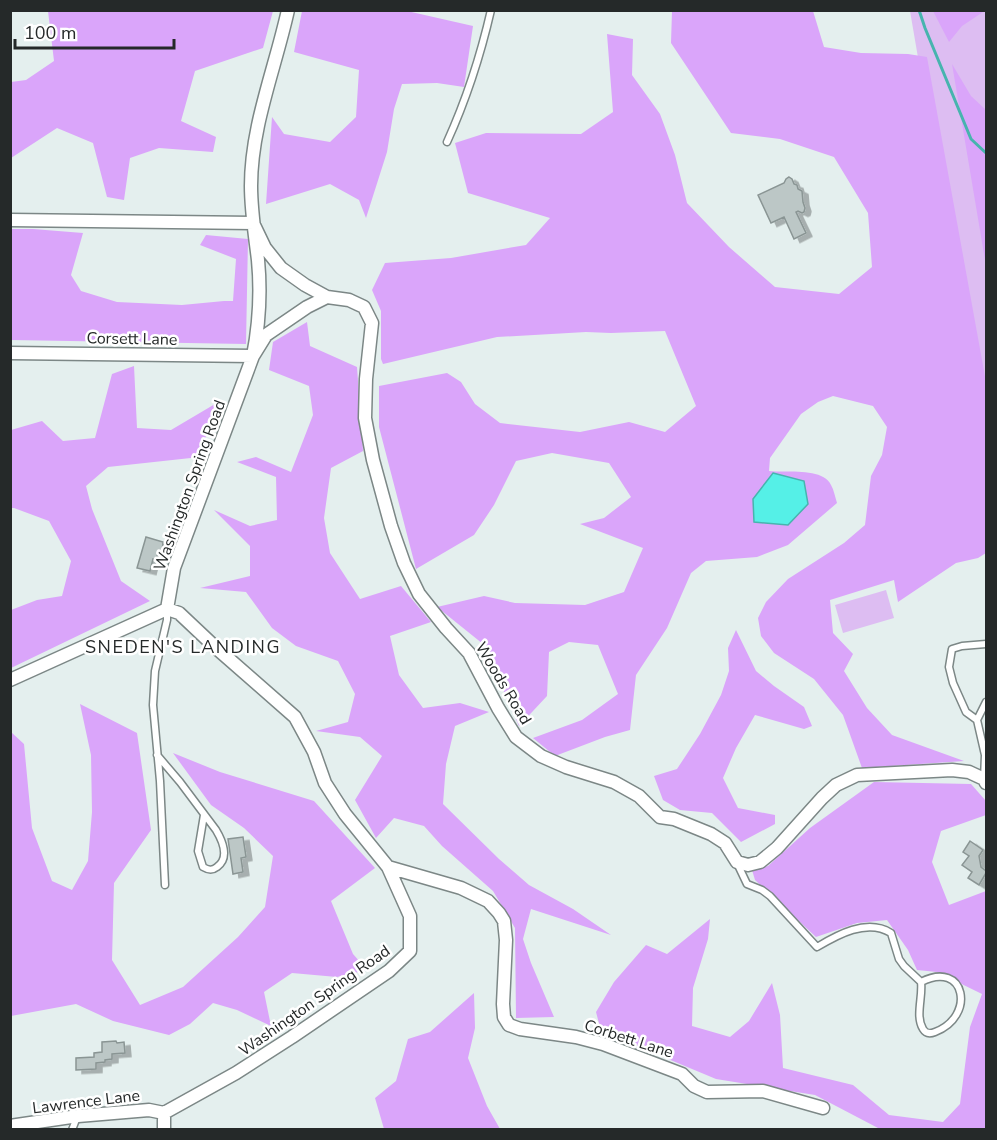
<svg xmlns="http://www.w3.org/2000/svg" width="997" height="1140" viewBox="0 0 997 1140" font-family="'Nunito Sans',sans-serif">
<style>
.green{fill:#ddbdf2}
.forest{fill:#daa5fa}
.water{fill:#55f0e7;stroke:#47b4ae;stroke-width:1.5}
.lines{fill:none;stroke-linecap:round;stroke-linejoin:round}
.stream{stroke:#47b4ae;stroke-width:3}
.building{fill:#bcc7c6;stroke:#8a9594;stroke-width:1.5;filter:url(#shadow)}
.service-casing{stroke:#7c8786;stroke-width:9}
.minor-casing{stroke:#7c8786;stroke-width:15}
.service{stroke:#fff;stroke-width:6}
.minor{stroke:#fff;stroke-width:12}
.labels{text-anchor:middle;stroke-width:5;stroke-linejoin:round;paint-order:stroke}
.street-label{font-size:16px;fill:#252929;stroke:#fff}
.neighbourhood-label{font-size:18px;letter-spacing:1.5px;fill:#252929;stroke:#fff}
</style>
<defs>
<filter id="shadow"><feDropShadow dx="6" dy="3.5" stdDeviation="0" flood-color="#0004"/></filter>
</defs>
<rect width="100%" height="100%" fill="#e4efee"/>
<path class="green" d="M910,11H986V453Z
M886,590L894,618L843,633L835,605Z"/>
<path class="forest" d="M986,10L962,26L949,42L933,11Z
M48,11V10L273,11L263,48L195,71L181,121L216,137L213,152L159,148L130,158L124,200L107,197L93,143L57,128L11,158V82L26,80L54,61Z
M302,11H407L473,26L464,87L437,83L402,84L394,109L387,152L366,218L359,200L330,184L266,204L272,117L284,134L330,142L356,117L359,70L294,52Z
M672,11H813L824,47L861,53L908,54L927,57L986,382V553L978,558L956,563L898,602L894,580L830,600L833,633L853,654L844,671L867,708L892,735L964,761L862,768L843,715L814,679L774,653L761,636L758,618L766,602L788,579L844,543L865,525L871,476L882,455L887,427L873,406L833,396L818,402L801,414L770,458L769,471C785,473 823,467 831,485C834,490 835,497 837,503L788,545L757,557L706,561L691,573L667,628L636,675L630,730L605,737L555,756L533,738L582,720L618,694L598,645L569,642L549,652L547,696L519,726L483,644L437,607L484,596L515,603L585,605L624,592L643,548L580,524L604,518L631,497L609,463L552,453L516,461L494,505L474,535L416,569L379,427V386L447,373L461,382L475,404L500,423L580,432L629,422L665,432L696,406L665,331L611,333L586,332L497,337L383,364L381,359V311L372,290L385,263L451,258L526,245L550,218L468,193L455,143L486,133L581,134L613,112L607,34L633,39L632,75L660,114L675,155L687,203L729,247L775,287L839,294L872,267L868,213L834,157L780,139L731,133L671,43Z
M952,64L971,96L986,110V266Z
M11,229H33L83,233L71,275L81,291L117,302L182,305L224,301H233L236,259L200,245L206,235L248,239L246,344L11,340Z
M307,322L310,346L357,367L363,451L331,468L324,518L330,553L360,599L401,586L431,622L390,636L399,675L423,708L460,703L489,712L455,726L446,764L443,804L499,859L529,885L573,909L611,935L531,909L523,939L531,963L554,1017L516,1018L515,928L493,891L442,846L424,826L394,818L376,838L355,800L382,756L360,737L316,731L348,722L355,694L338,661L296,646L272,628L246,592L200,588L250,576V546L214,510L250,526L277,520L276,477L237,462L256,457L291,472L313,415L309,386L269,370L273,342Z
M134,366L137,428L171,430L215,404L200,457L108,467L86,486L92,509L121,581L150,601L11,668V610L37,600L62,596L71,561L49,521L14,508H11V430L42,421L63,441L95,438L112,374Z
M736,630L756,671L774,686L804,707L812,726L804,729L755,715L736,748L723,778L738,808L775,815V824L741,842L712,813L680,810L663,800L654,776L677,769L700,734L721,695L729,671L728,648Z
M80,704L137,733L151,830L114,883L112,960L140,1005L183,987L238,937L265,907L273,856L244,828L211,805L173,753L220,772L314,801L375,868L331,901L353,954L367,970L337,977L292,973L264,992L271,1026L237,1010L213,1003L190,1024L169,1035L113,1021L76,1004L11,1016V732L24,744L32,828L52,881L72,890L88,861L92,812L91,755Z
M874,782L971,784L986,801V815L941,831L932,862L949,905L986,891V1129H878V1128L815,1095L716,1079L601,1031L596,1012L614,982L646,945L667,954L710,919L708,939L693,988L692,1026L730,1037L749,1021L772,983L780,1015L783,1068L853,1085L889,1115L943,1122L960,1104L970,1027L982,994L937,972L917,970L908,950L887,920L857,923L816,937L755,880L752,870L768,866L810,828Z
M474,993L475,1028L468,1058L487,1106L500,1129H384L375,1098L396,1081L408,1039L430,1032Z"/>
<path class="water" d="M773,473L804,481L808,504L788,525L754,522L753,499Z"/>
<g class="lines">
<path class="stream" d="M919,10L925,28L971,139L986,153"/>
</g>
<path class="building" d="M789,177L792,179L794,184L797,185L798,189L802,191L803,202L805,208L804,212L802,213L798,211L796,212L806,233L794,239L784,217L771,223L758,195L784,183L786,179Z
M146,537L163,542L162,554L158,553L156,560L153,559L150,571L137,568Z
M243,837L246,857L241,858L243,872L233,874L228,839Z
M970,841L983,850L979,856L981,867L986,871V873L979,885L968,878L972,872L962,865L969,856L963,852Z
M116,1041L117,1043L124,1042L125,1053L112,1054V1059L105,1060V1062L96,1063V1069L76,1070V1058L94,1057V1053L102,1052V1042Z"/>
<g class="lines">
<g class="service-casing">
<path id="service" d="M447,142C467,98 480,58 491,10
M977,720L966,712L953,683L949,667L952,649L962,646L986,644
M157,755L180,782L216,830C222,840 230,858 217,867C212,871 208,870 203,867L198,851L204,815
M984,779L985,755L977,720L986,702
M737,863L747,884L762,890L770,896L817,947C837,935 867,918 891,933L899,959L904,966L921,982C923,997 915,1016 923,1029C926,1034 930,1034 935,1032C976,1017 966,959 921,982
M165,885L160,781L153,705L155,671L167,620V609
M72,1130L77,1117"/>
</g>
<g class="minor-casing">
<path id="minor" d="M10,220L253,223L265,248L281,268L305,285L327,297L349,300L364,307L372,323L366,379L365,418L373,460L391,526L404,563L419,594L446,628L469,653L498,708L516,737L541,756L566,767L614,782L639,796L660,817L674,819L711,834L725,843L737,862L748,865L760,862L777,848L822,798L836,785L857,775L952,770L969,772L984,779L986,783
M10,353L253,356L266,335L307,307L327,297
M10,680L167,609
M388,867L461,888L488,901L499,913L504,921L506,940L503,1004L504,1017L509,1025L520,1029L576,1037L603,1044L682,1074L694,1086L707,1092L763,1091L823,1108
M164,1113L236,1073L292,1037L389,971L410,951V916L388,867L345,814L325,783L314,752L295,717L214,646L179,613L167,609L174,568L253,356C259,325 261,291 258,260C255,235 251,211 251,186C251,126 275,69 288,10
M10,1126L78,1116L149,1110L164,1113
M164,1130V1113"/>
</g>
<use href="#service" class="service"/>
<use href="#minor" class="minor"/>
</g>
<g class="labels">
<g class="street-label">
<text transform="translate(132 338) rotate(1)" y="6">Corsett Lane</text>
<text transform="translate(189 485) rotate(-70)" y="6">Washington Spring Road</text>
<text transform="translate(504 683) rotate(59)" y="6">Woods Road</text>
<text transform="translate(314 1000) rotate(-35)" y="6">Washington Spring Road</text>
<text transform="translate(629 1038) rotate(18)" y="6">Corbett Lane</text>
<text transform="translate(86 1101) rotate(-7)" y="6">Lawrence Lane</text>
</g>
<g class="neighbourhood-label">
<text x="183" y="653">SNEDEN'S LANDING</text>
</g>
</g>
<rect width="997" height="1140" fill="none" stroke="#252929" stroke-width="24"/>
<path d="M15 39v9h159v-9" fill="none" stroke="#252929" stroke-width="3"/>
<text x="24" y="39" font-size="18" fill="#252929" stroke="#ffffff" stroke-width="4.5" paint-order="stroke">100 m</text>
</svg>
